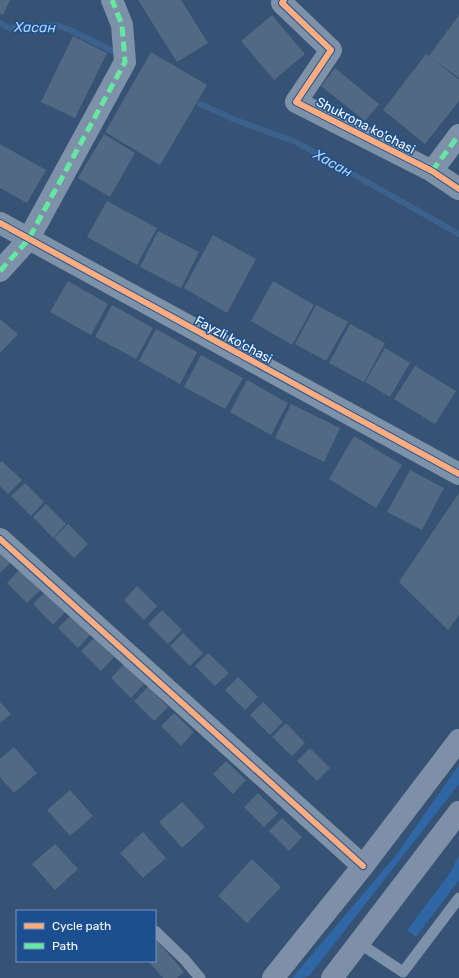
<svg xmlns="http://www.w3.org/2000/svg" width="459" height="978" viewBox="0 0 459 978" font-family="Rubik,sans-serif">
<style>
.green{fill:#2f66a5}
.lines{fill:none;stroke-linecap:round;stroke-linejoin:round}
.stream{stroke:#3b618d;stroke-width:6}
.building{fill:#526984}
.service{stroke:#7d92a8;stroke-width:11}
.minor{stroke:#7d92a8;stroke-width:22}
.trunk{stroke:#7e90a7;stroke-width:22}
.quiet{stroke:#66e7a1;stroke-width:5;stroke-dasharray:10 5;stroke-linecap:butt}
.cycleway-casing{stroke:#1b4f8f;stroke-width:8}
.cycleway{stroke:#ffac80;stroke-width:6}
.labels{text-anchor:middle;stroke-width:3;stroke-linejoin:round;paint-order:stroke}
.street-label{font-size:13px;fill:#fff;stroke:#1b4f8f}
.water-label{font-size:14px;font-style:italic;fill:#b5d3f5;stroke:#1b4f8f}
</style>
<rect width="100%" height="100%" fill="#365274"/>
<path class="green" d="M459,765V784L310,975L303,978H292L396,855Z
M459,855V880L416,937L407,930L450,873Z"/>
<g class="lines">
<path class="stream" d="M0,23L9,28L56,25L70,30L113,51
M200,104L238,121L296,142L459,234"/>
</g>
<path class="building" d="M0,0H10L3,15L0,13Z
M138,0H181L208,43L177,62Z
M272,15L305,54L274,80L241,41Z
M459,15V78L430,57L459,80V101L425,144L383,110L426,54L429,56Z
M73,36L107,53L75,118L41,102Z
M151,52L207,85L160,165L105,132Z
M335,68L379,104L365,121L321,86Z
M104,134L135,153L110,197L78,178Z
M0,144L46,170L27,203L0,188Z
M107,201L157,228L137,265L87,237Z
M158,231L199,252L181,288L140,267Z
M213,235L256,259L227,313L184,288Z
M68,281L108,304L91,335L50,312Z
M273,281L314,305L292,345L251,321Z
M112,305L153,328L136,359L95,337Z
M316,305L348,322L326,361L295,344Z
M0,319L18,334L0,353Z
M350,324L385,343L364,382L329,363Z
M156,329L197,352L180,384L139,361Z
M385,348L410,363L390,397L365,382Z
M201,355L243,378L225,409L184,387Z
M415,366L456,391L435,424L394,399Z
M247,380L288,403L271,435L230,412Z
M291,404L340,428L324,462L275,438Z
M354,436L402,465L376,508L329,479Z
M2,461L22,480L8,494L0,486V462Z
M410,470L444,488L422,530L387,512Z
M25,483L44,502L31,516L11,496Z
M459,493V615L448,630L399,582Z
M46,504L66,524L53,538L33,517Z
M68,524L88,544L74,558L54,538Z
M0,551L11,562L0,573Z
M20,569L41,589L27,603L7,583Z
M137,586L157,606L144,620L124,600Z
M46,591L66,611L53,625L33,604Z
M162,610L182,630L168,644L148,624Z
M71,615L91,634L78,648L58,628Z
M183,633L203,653L190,666L170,646Z
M94,638L114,657L101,671L81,651Z
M208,653L229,673L215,686L195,666Z
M124,664L144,684L131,698L111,678Z
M238,677L258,697L245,710L225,690Z
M148,687L168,707L154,721L134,701Z
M0,702L11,714L0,723Z
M263,702L283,722L270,735L250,715Z
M174,713L194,732L181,746L161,726Z
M286,723L305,743L292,756L272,737Z
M14,747L37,773L14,793L0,777V759Z
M310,748L330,768L317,781L297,761Z
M226,761L246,780L233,794L213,774Z
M70,790L93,816L70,836L47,810Z
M258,793L278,813L264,827L244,807Z
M182,802L205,827L182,848L159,822Z
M282,818L302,837L289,851L269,831Z
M143,832L166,858L143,878L120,853Z
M55,844L78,869L55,890L32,864Z
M252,859L281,887L247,923L218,896Z
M155,938L184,972L177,978H163L148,961H155Z"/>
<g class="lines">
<path class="service" d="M155,931L185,960L200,978
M359,943L403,972L459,898"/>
<path class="minor" d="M284,0L282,3L331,50L296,102L432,171L459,189
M432,171L459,135
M0,223L459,474
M0,271L28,240L125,62L122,25L112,0
M0,539L363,866"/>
<path class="trunk" d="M273,978L363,866L459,740
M332,978L459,812"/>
<path class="quiet" d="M432,171L459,135
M0,271L28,240L125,62L122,25L112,0"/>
<g class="cycleway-casing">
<path id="cycleway" d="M284,0L282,3L331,50L296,102L432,171L459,189
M0,223L459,474
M0,539L363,866"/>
</g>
<use href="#cycleway" class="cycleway"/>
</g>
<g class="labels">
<g class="street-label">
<text transform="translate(366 125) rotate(27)" y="5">Shukrona ko'chasi</text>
<text transform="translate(234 339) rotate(28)" y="5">Fayzli ko'chasi</text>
</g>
<g class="water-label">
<text transform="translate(35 27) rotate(1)" y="5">Хасан</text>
<text transform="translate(333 163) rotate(29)" y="5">Хасан</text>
</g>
</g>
<rect x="16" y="910" width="140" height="52" fill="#1b4f8f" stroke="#7695bc"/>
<rect x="24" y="923" width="20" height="6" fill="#ffac80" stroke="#7695bc"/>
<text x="52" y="930" font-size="12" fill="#ffffff">Cycle path</text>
<rect x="24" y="943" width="20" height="6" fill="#66e7a1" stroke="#7695bc"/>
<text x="52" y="950" font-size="12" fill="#ffffff">Path</text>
</svg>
